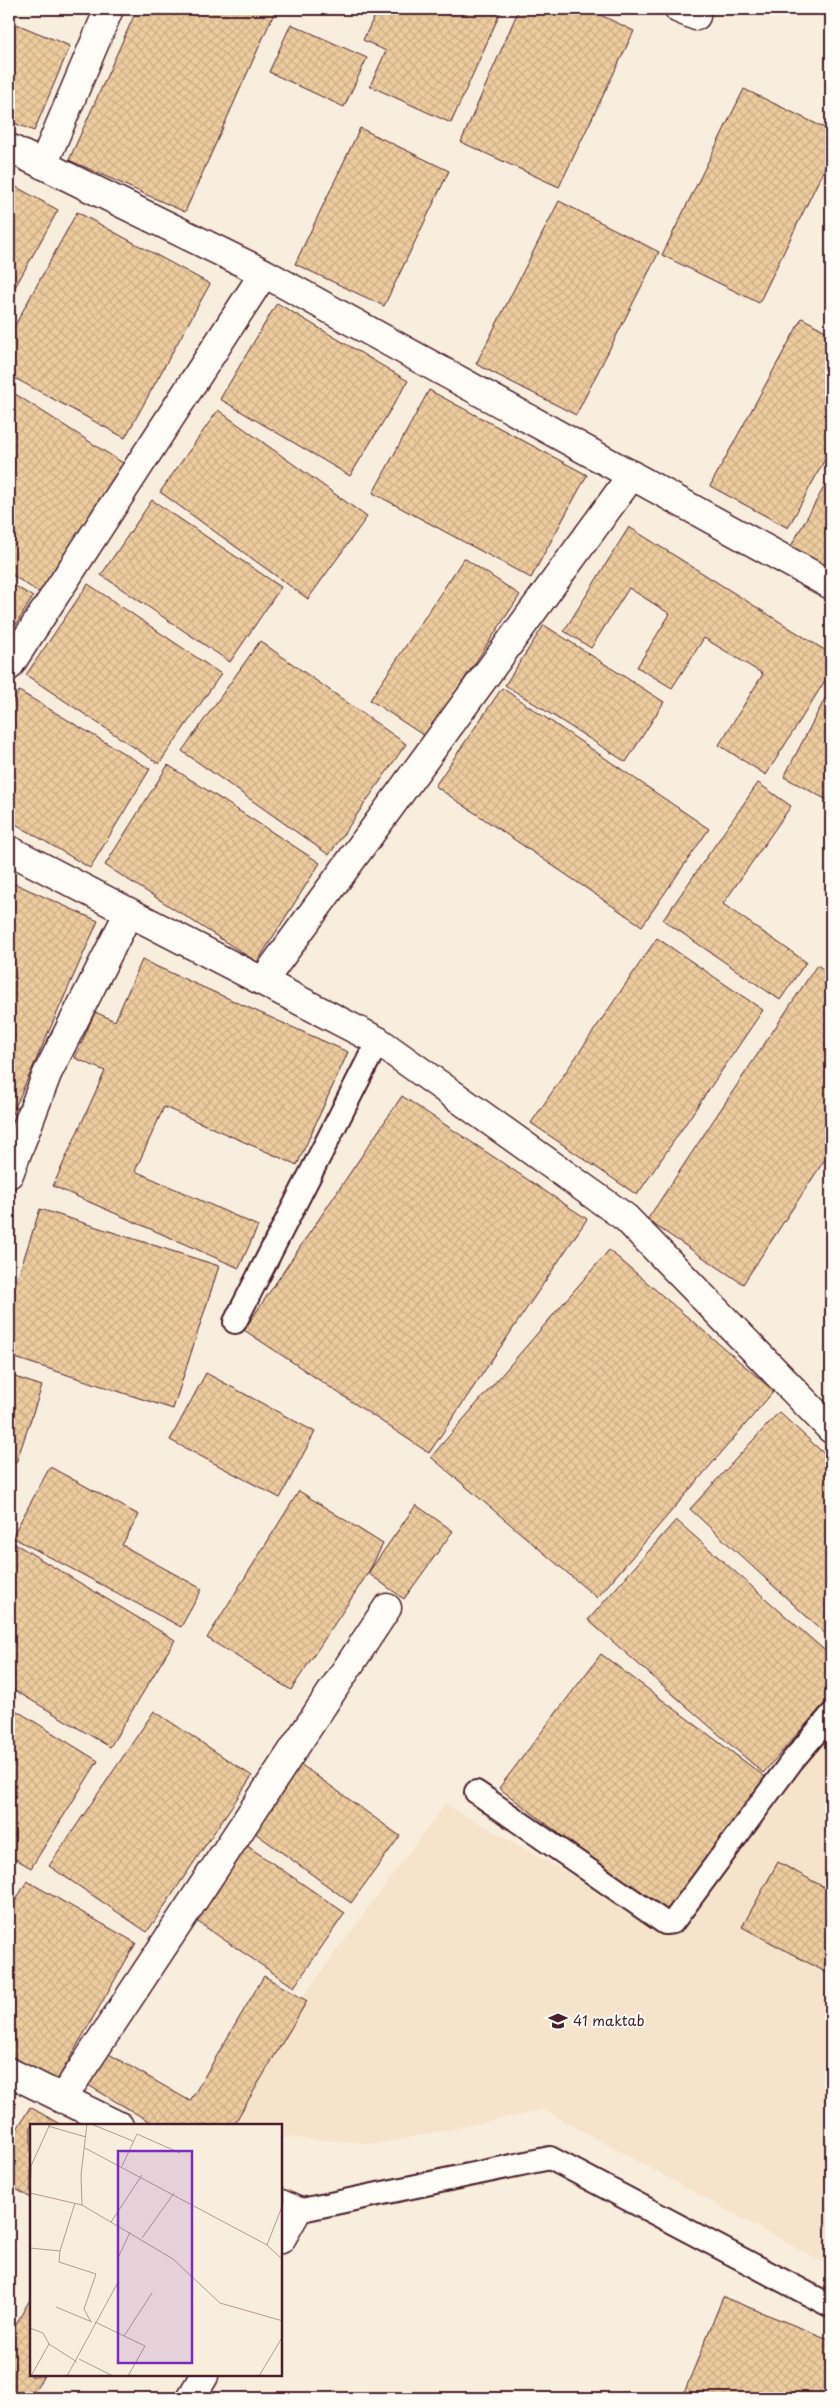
<svg xmlns="http://www.w3.org/2000/svg" width="840" height="2407" viewBox="0 0 840 2407" font-family="'Playpen Sans',sans-serif">
<style>
.built{fill:#f5e4ca}
.building{fill:url(#building-cross-hatch);stroke:#4a1f2b}
.lines{fill:none;stroke-linecap:round;stroke-linejoin:round}
.service-casing{stroke:#4a1f2b;stroke-width:26}
.minor-casing{stroke:#4a1f2b;stroke-width:31}
.service{stroke:#fdfcf7;stroke-width:22}
.minor{stroke:#fdfcf7;stroke-width:28}
.labels{text-anchor:middle;stroke-width:4;stroke-linejoin:round;paint-order:stroke}
.poi-label{font-size:14px;fill:#4a1f2b;stroke:#fdfcf7;text-anchor:start}
.inset-road{fill:none;stroke:#b29b96;stroke-width:1}
.view{fill:#7b2cbf;fill-opacity:0.15;stroke:#7b2cbf;stroke-width:2.5}
.inset-edge{fill:none;stroke:#4a1f2b;stroke-width:2.5}
</style>
<defs>
<pattern id="building-cross-hatch" width="8" height="8" patternUnits="userSpaceOnUse" patternTransform="scale(1.25)"><rect width="8" height="8" fill="#eecc9f"/><path d="M0 0l8 8M0 8l8-8" fill="none" stroke="#ceaf89"/></pattern>
</defs>
<rect width="100%" height="100%" fill="#f8eedd"/>
<filter id="ink" filterUnits="userSpaceOnUse"><feTurbulence type="fractalNoise" baseFrequency=".02" numOctaves="2"/><feDisplacementMap in="SourceGraphic" scale="10" xChannelSelector="R" yChannelSelector="G"/><feConvolveMatrix kernelMatrix="1 2 1 2 8 2 1 2 1" color-interpolation-filters="sRGB"/></filter>
<g filter="url(#ink)">
<path class="built" d="M831,1720V2267L544,2110L378,2144L281,2137V2126H207L445,1804L673,1932Z"/>
<path class="building" d="M137,9H276L185,212L69,160Z
M378,9H502L451,123L370,86L386,51L363,40Z
M519,9H588L634,31L559,187L461,142Z
M9,21L70,46L34,131L9,121Z
M291,24L367,58L344,107L269,72Z
M744,89L831,131V155L759,303L662,255Z
M360,128L449,171L384,306L295,264Z
M9,183L58,210L9,298Z
M559,201L659,252L576,415L476,364Z
M77,212L210,284L125,438L9,375V336Z
M277,303L408,381L350,476L220,399Z
M802,318L831,334V448L788,528L710,486Z
M9,390L126,465L43,595L9,573Z
M429,390L587,475L531,578L373,493Z
M218,410L367,517L308,599L160,492Z
M828,480L831,481V570L790,548Z
M152,500L281,587L230,662L101,575Z
M629,527L831,654V671L766,775L719,745L763,674L704,638L672,688L637,667L670,614L629,588L591,648L564,631Z
M464,558L520,595L426,737L370,700Z
M9,582L33,597L9,636Z
M88,584L221,674L159,764L26,675Z
M544,625L664,702L626,762L505,685Z
M260,641L406,744L329,855L182,751Z
M831,687V802L784,777Z
M502,688L709,829L642,926L435,786Z
M19,691L150,769L90,868L9,820V709Z
M168,765L320,863L257,962L105,865Z
M758,783L791,806L723,904L806,962L780,1000L663,920Z
M9,881L98,921L12,1114L9,1112Z
M657,938L763,1010L637,1195L531,1123Z
M142,960L348,1052L297,1165L164,1107L135,1171L258,1226L239,1268L53,1186L105,1071L75,1058L95,1012L115,1021Z
M817,965L831,974V1150L743,1284L647,1220Z
M402,1096L587,1219L429,1453L244,1330Z
M40,1209L219,1266L173,1409L9,1356V1304Z
M609,1250L774,1391L597,1598L431,1457Z
M206,1373L315,1432L280,1498L170,1440Z
M9,1375L42,1386L16,1463L9,1461Z
M779,1412L831,1460V1639L690,1509Z
M50,1467L139,1515L122,1545L202,1589L181,1627L12,1537Z
M299,1491L383,1544L368,1573L291,1690L207,1638Z
M416,1505L453,1531L404,1599L368,1573Z
M676,1520L831,1656V1696L763,1773L588,1620Z
M12,1542L175,1640L110,1747L9,1687V1547Z
M601,1654L772,1782L669,1917L499,1788Z
M9,1706L98,1761L31,1868L9,1855Z
M154,1711L252,1776L147,1932L49,1866Z
M296,1761L400,1836L351,1903L247,1827Z
M240,1841L345,1913L294,1987L189,1916Z
M778,1862L831,1891V1975L742,1927Z
M27,1881L136,1943L55,2084L9,2057V1912Z
M264,1976L307,2001L233,2126H157L83,2082L102,2050L190,2101Z
M9,2102L16,2106L9,2120Z
M30,2107L63,2126H31V2198L9,2185V2143Z
M723,2297L831,2340V2398H682Z
M31,2298V2376H44L29,2398H9V2336Z"/>
<g class="lines">
<g class="service-casing">
<path id="service" d="M235,1322L378,1041
M476,1792L665,1923L673,1922L792,1761L831,1715
M297,2211L550,2158L831,2306"/>
</g>
<g class="minor-casing">
<path id="minor" d="M679,9L696,16
M9,148L264,273L831,585
M43,165L109,9
M9,666L264,273
M9,850L378,1041L626,1218L831,1429
M263,981L632,475
M9,1174L47,1074L129,912
M9,2072L119,2126
M62,2099L387,1608
M281,2204L297,2211L281,2239
M191,2398L204,2376"/>
</g>
<use href="#service" class="service"/>
<use href="#minor" class="minor"/>
</g>
</g>
<defs>
<g id="school-bare" transform="scale(1.5)"><path d="M0-5L7-2L0 1L-7-2ZM-4 1L0 2.5L4 1V4Q0 6-4 4Z" fill="#4a1f2b" stroke="#fdfcf7" stroke-width="2.5" paint-order="stroke"/></g>
</defs>
<g fill-rule="evenodd">
<use href="#school-bare" x="558" y="2021"/>
</g>
<g class="labels">
<g class="poi-label">
<text x="573" y="2026">41 maktab</text>
</g>
</g>
<g transform="translate(30 2124)">
<rect width="252" height="252" fill="#f8eedd"/>
<path class="inset-road" d="M61,0L103,17M18,2L56,13M55,24L237,121L253,136M92,42L107,10L150,29M253,62V79M0,69L52,81L143,135L190,179L253,197M0,72L1,42L20,0M52,81L51,51L57,0M81,98L112,51M112,114L144,69M237,121L253,80M0,124L30,127L45,79M30,127L29,138L66,150L54,185L61,198M88,134L100,108M26,183L62,198M65,198L115,222L98,252M0,204L13,209L19,220L1,252M94,212L122,169M19,220L47,238M49,235L83,252M37,252L87,160M229,252L253,212"/>
<path class="view" d="M88,27H162V239H88Z"/>
<rect width="252" height="252" class="inset-edge"/>
</g>
<rect width="840" height="2407" fill="none" stroke="#fdfcf7" stroke-width="30"/>
<rect x="15" y="15" width="810" height="2377" fill="none" stroke="#4a1f2b" stroke-width="2" filter="url(#ink)"/>
</svg>
